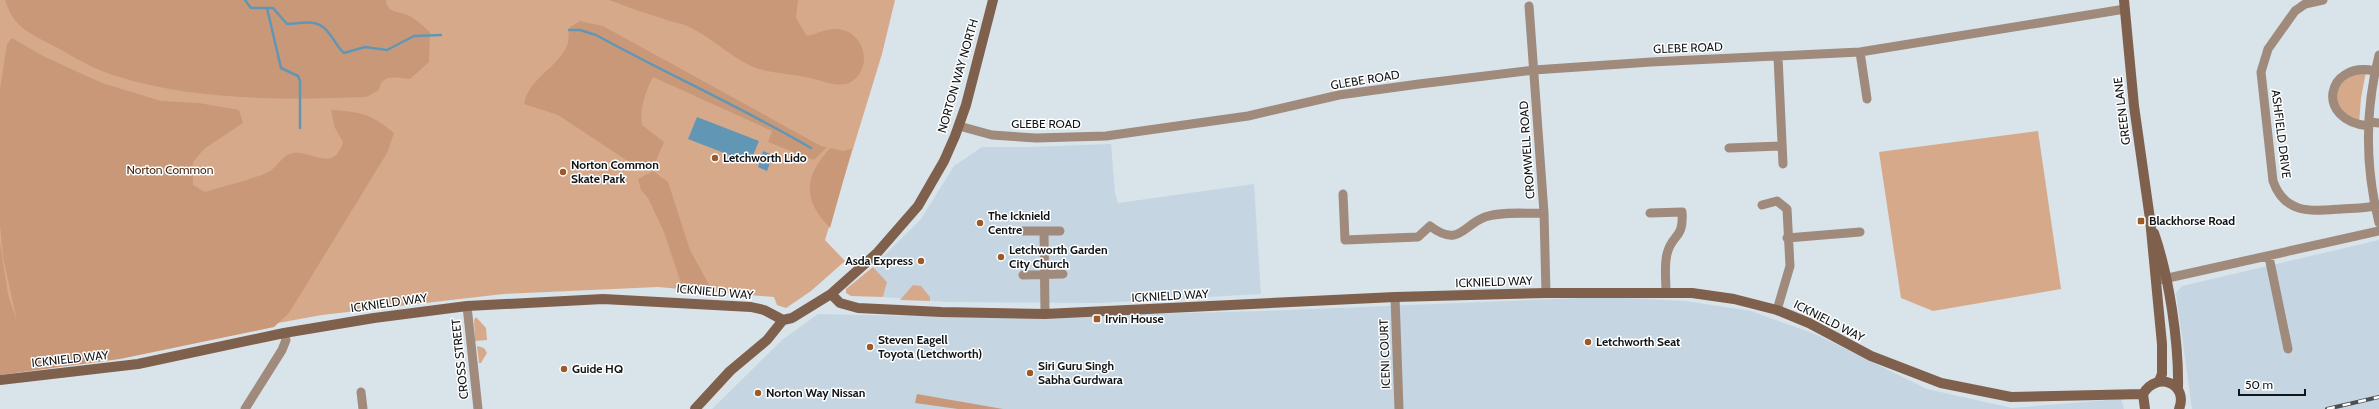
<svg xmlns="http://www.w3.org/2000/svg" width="2379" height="409" viewBox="0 0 2379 409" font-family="Cabin,sans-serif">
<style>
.built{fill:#c5d6e2}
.green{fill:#d7a98b}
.forest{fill:#c99879}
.water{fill:#6296b5}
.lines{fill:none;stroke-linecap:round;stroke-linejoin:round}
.stream{stroke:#6296b5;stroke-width:2.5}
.street{stroke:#9f8a7c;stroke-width:9}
.secondary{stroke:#7f604d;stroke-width:10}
.rail-casing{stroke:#494f52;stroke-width:4}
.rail{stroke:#fff;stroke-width:2.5;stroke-dasharray:8;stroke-linecap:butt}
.poi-dot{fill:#9c5929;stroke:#fff;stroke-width:1.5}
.labels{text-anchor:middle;stroke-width:3;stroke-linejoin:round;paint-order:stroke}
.street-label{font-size:12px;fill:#111517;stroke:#fff}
.poi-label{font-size:12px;font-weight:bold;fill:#111517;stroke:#fff;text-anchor:start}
.park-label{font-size:12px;fill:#46250d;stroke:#fff}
</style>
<rect width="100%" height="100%" fill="#d9e3ea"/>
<path class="built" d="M1111,144L1115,193L1118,203L1254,184L1261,294L1100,303L948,302L883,297L887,282L873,267L921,219L954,166L982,147H1030Z
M2379,240V409H2192L2176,293L2182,286Z
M1606,297L1685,301L1751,311L1815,334L1927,389L2012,408L2121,399L2124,409H712L782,340L818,314L997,318L1261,311Z"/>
<path class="green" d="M0,0H895L882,54L825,240L845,261L811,291L786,308L777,305L774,297L658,287L503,294L322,315L0,373Z
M2366,72L2361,98L2359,124L2337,108V88L2345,77Z
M2038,131L2061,289L1933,311L1901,298L1879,152Z
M873,267L887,282L883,297L851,296L846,293V289Z
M913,285L921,286L930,297V301L900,300Z
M476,317L486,328L487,340L475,341L474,320Z
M477,346L484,348L487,353L481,363H479Z"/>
<path class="forest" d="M5,0H386C387,14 401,11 410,16C417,20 424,27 430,32L429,62L410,79C396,78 382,73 379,90L366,97C283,100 193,101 113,75C93,69 74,57 56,47C31,34 14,29 5,0Z
M609,0H798L796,18L807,36C816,34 827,28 837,29C865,31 875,69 849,83C837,88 821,80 810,78C790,73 770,74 751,66C728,55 710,36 687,26C680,23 671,22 664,19C645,13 627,7 609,0Z
M580,21L603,26L821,146L827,147L814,160L768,142L772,131L653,77C646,90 639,110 642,125L664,142L653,168L626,160L558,115L524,104C529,77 559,68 568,43C569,38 568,32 570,27Z
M12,38L45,57L102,83L161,101L199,103L239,110L243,123L204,149L193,162V185L205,192C219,187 259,178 270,171C278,166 283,154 294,153C312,151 334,173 343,142L335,128L331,110C361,112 370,113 394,133L387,153L289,313L274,327L120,359L0,375V242L8,294L17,322L3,257L0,225V89L7,44Z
M830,148L843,151L852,149L830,228C802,199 804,177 830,148Z
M653,171L668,182L690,250L713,292L683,289L664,232L648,198L641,190L638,179Z
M917,394L1003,409H958L915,403Z"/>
<path class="water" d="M697,117L759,141L750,163L688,139Z
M763,151L773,155L767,171L758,167Z"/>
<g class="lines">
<path class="stream" d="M245,0L251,8H273L287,24C305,23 319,17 331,36C335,41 339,49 344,53L365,47L387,50L414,36L441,35
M267,8L281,68L298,76L300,81V128
M569,30H580L596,35C667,74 741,107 811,148"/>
<path class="street" d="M2323,0L2305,4L2295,11L2268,49L2261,72L2273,181C2285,215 2312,211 2341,209C2354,208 2367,208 2379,205
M1529,6L1544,213L1546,293
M1860,52L1867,99
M2379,55C2365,110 2365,167 2379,223
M1778,57L1783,164
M2369,122L2379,123
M959,126L992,135L1036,138L1106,136L1248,116L1339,95L1419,84L1534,70L1651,62L1860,52L2125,9
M2369,126C2314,121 2326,60 2375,71
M1729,148L1782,146
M1343,194L1345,240L1418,237L1430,226C1459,248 1463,225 1485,217C1502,211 1526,214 1544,213
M1762,205L1777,201L1787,209L1790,266L1777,310
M1650,213L1682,212C1684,240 1672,233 1667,254C1664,266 1666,280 1666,292
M1023,231H1060
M1044,231L1045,314
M1787,238L1860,232
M2269,257L2288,349
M1023,275L1063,274
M2159,280L2379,231
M1395,297L1399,409
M467,306L478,409
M361,392L363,409
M245,409L282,350L286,340L284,333"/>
<path class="secondary" d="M2124,0L2134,106L2150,219L2162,344V374L2159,381
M2154,233C2169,276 2179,343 2178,388
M831,294L840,303L858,308L941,312L1045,314L1395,297L1546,293H1692L1734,299L1777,310L1809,323L1871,356L1941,383L2011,397L2143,394
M0,380L138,364L284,333L374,318L467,306L603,299L751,307L764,310L783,320
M695,409L730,371L767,340L783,320L792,318L831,294L877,253L918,206L944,161L955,136L966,105L993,0
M2145,409L2143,394C2157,370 2189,384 2179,409"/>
<g class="rail-casing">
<path id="rail" d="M2327,409L2379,397"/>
</g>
<use href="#rail" class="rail"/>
</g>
<g class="poi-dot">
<circle cx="715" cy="158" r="4"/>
<circle cx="563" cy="172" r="4"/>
<rect x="2137" y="217" width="8" height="8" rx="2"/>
<circle cx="980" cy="223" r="4"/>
<circle cx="1001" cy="257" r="4"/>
<circle cx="921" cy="261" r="4"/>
<rect x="1093" y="315" width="8" height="8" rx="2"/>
<circle cx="1588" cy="342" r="4"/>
<circle cx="870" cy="347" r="4"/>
<circle cx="564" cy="369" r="4"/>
<circle cx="1030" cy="373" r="4"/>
<circle cx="758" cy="393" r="4"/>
</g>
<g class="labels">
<g class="street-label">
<text transform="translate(1688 48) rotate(-2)" y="4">GLEBE ROAD</text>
<text transform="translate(958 76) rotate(-74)" y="4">NORTON WAY NORTH</text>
<text transform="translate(1365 80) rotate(-9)" y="4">GLEBE ROAD</text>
<text transform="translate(2122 111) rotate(-97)" y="4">GREEN LANE</text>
<text x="1046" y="128">GLEBE ROAD</text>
<text transform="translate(2281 134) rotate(83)" y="4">ASHFIELD DRIVE</text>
<text transform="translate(1527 150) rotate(-94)" y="4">CROMWELL ROAD</text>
<text transform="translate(1494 282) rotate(-2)" y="4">ICKNIELD WAY</text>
<text transform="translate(715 292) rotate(5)" y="4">ICKNIELD WAY</text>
<text transform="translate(1170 296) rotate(-3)" y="4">ICKNIELD WAY</text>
<text transform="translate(389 303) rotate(-8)" y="4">ICKNIELD WAY</text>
<text transform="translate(1829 321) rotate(27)" y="4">ICKNIELD WAY</text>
<text transform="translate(1385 354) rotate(-92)" y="4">ICENI COURT</text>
<text transform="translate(70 359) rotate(-6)" y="4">ICKNIELD WAY</text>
<text transform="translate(460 359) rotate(-96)" y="4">CROSS STREET</text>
</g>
<g class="poi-label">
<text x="723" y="162">Letchworth Lido</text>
<text x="571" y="169">Norton Common<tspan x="571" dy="14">Skate Park</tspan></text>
<text x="988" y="220">The Icknield<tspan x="988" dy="14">Centre</tspan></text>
<text x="2149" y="225">Blackhorse Road</text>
<text x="1009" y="254">Letchworth Garden<tspan x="1009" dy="14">City Church</tspan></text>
<text x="913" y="265" text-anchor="end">Asda Express</text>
<text x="1105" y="323">Irvin House</text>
<text x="878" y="344">Steven Eagell<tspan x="878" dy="14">Toyota (Letchworth)</tspan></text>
<text x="1596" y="346">Letchworth Seat</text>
<text x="1038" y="370">Siri Guru Singh<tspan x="1038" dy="14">Sabha Gurdwara</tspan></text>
<text x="572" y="373">Guide HQ</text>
<text x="766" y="397">Norton Way Nissan</text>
</g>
<g class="park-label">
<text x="170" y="174">Norton Common</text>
</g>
</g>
<path d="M2239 389v6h66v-6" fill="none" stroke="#111517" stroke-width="2"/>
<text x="2245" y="389" font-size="12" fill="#111517" stroke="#ffffff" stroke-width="3" paint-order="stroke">50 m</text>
</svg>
